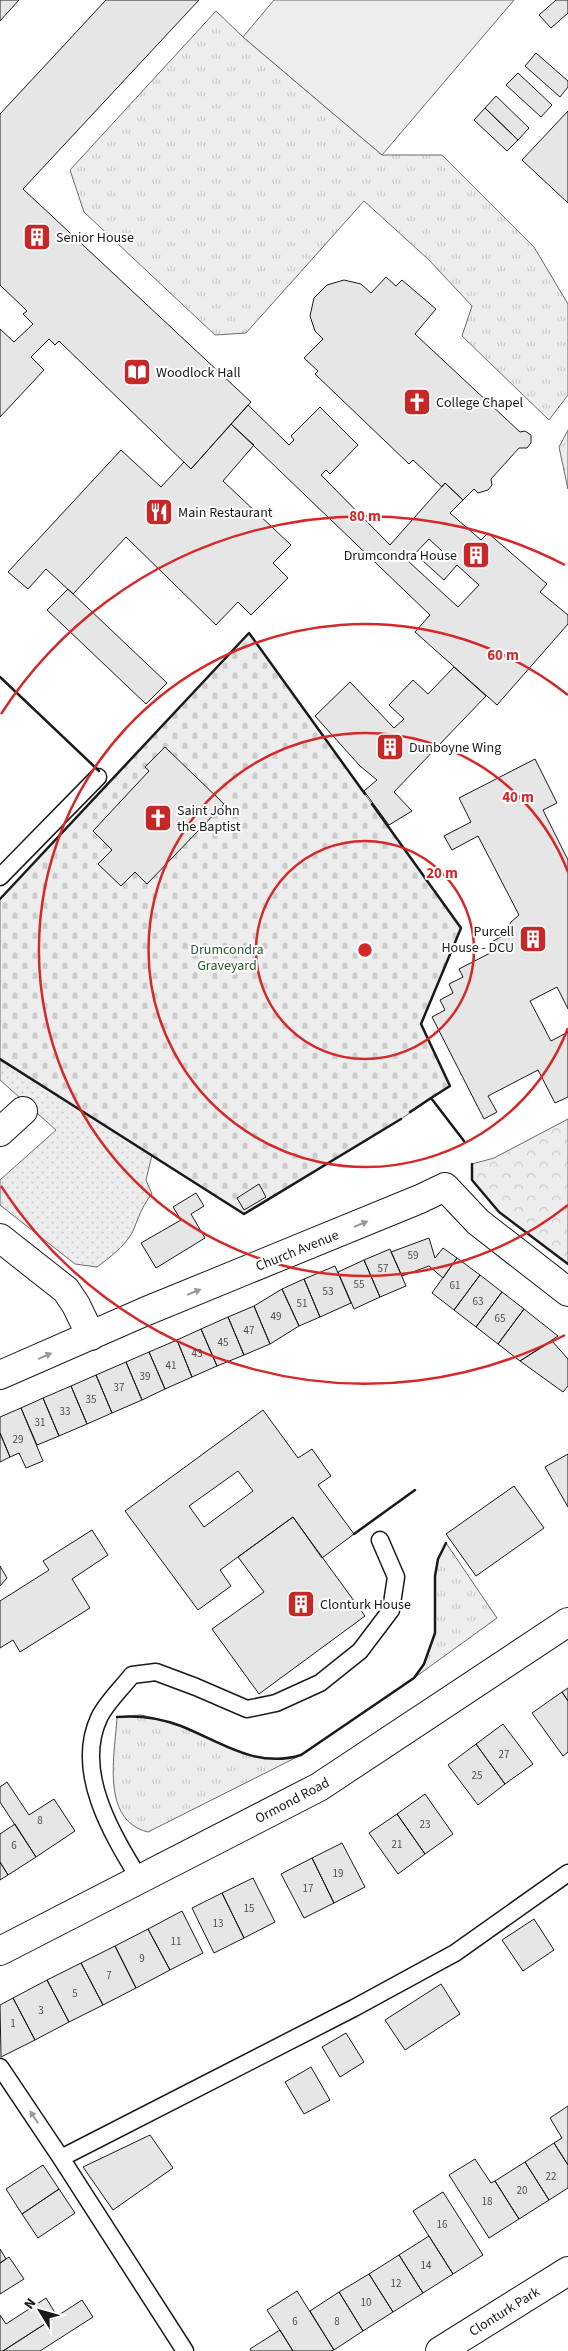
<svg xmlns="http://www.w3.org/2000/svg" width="568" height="2351" viewBox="0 0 568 2351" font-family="'Source Sans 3',sans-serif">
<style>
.grass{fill:url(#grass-tufts);stroke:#6a6a6a}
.forest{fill:url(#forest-crowns);stroke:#6a6a6a}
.cemetery{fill:url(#cemetery-stones);stroke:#6a6a6a}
.park{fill:url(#park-dots);stroke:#6a6a6a}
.pitch{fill:#ededed;stroke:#6a6a6a}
.building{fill:#e6e6e6;stroke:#1a1a1a;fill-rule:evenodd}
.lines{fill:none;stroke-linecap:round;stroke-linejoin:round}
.service-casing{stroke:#1a1a1a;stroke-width:19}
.minor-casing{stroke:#1a1a1a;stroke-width:30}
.service{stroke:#fff;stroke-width:16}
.minor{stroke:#fff;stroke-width:28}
.wall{stroke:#1a1a1a;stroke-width:2.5}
.oneway{fill:#989898}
.ring{fill:none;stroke:#d62828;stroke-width:2.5}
.labels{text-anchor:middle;stroke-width:4;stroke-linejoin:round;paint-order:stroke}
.number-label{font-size:11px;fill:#4d4d4d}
.poi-label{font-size:14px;fill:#1a1a1a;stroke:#fff;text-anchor:start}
.park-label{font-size:14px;fill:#2b5a34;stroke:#fff}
.street-label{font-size:14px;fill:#1a1a1a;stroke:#fff}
.centre{fill:#d62828;stroke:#fff;stroke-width:2.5}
.ring-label{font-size:15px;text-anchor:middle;font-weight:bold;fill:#d62828;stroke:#fff;stroke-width:4;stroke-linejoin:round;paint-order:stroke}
</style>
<defs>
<pattern id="grass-tufts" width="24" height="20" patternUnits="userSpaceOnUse" patternTransform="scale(1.25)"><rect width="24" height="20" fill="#ededed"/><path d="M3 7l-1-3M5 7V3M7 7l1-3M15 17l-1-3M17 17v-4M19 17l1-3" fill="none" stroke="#cbcbcb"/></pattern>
<pattern id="forest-crowns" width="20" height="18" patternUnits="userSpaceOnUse" patternTransform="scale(1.25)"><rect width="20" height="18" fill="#ededed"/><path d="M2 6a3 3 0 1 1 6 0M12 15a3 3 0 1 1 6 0" fill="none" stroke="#cbcbcb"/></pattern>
<pattern id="cemetery-stones" width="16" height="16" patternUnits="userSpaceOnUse" patternTransform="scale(1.25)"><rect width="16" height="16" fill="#ededed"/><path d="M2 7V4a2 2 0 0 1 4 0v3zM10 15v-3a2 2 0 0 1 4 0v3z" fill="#cbcbcb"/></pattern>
<pattern id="park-dots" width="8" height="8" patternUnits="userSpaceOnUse" patternTransform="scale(1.25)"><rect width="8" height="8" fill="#ededed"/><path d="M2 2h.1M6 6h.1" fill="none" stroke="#cbcbcb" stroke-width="1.8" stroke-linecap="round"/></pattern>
</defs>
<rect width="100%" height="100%" fill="#fff"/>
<path class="grass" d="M216,11L243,37L382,155H442L534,247L568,304V395L549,420L462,336L472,306L429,260L364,201L246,333L215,335L84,212L70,170Z
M568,430V489L559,447Z
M446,1543L497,1618L414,1678L424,1664L435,1633V1576L438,1559Z
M141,1715C160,1719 178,1724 196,1732C231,1748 262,1767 301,1755L148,1832C100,1820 115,1754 117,1717Z"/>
<path class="forest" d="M568,1119V1264L499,1212L472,1180V1164L494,1158Z"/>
<path class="cemetery" d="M249,633L461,928L421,1024L450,1086L401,1119L244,1214L0,1059V899Z"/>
<path class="park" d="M0,1060L152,1155L146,1180L152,1194C142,1205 138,1220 132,1233C124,1247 109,1258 97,1267L75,1264L0,1205V1180L56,1130L0,1080Z"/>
<path class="pitch" d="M274,0H514L382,155L243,37Z"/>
<path class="building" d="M0,0H19L0,21Z
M106,0H199L23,189L251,402L191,469L59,341L55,345L49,339L31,357L44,370L0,417V329L14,342L33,324L23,314L27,311L0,285V114Z
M556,0H568V13L551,28L539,15Z
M536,53L568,81V87L560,97L525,66Z
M518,73L552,105L541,117L506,85Z
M496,96L529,128L518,140L485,108Z
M485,108L518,140L507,151L474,120Z
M568,111V203L522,160Z
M386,277L396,286L402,280L436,309L415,334L520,432L525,431L531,435V443L527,448H519L491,479L492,485L488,490L478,493L474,489L463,500L445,483L442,487L413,460L409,464L315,374L318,371L304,358L323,339L315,331L310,316L314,298L327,285L344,280L361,284L371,293Z
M248,405L289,445L294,440L291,436L320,407L358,445L330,474L326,470L321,475L390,545L445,483L463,500L450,513L481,540L488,533L547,584L540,592L568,615V624L497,705L415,632L430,615L231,424ZM429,539L442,551L436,557L431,553L423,561L444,580L457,565L479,585L458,607L408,561Z
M231,424L254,445L223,481L291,545L273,563L288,578L251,615L238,602L216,625L126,537L73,594L46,569L28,589L8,572L121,450L161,487L184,462L191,469Z
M68,589L167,683L146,704L47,610Z
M454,667L486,696L394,792L412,811L389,825L364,791L377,780L360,766L315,716L350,682L394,728L404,719L389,705L413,680L428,694Z
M165,747L224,804L147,884L135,872L121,886L98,864L112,850L93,831L149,771L145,767Z
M535,759L557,803L543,810L568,860V1009L557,987L530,1001L551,1041L568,1032V1097L555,1103L538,1070L488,1096L497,1112L484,1119L432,1017L445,1010L440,1000L453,993L449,984L463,977L459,969L494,951L490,943L504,935L511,922L519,915L478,836L452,850L444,836L471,822L459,798Z
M259,1184L266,1197L244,1210L237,1198Z
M196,1193L204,1206L191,1214L205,1238L156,1268L141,1243L181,1220L173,1207Z
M429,1238L435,1258L443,1248L457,1258L443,1278L429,1266L402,1276L391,1252Z
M390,1249L406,1286L380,1297L364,1260Z
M457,1258L480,1275L454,1310L432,1293Z
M364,1260L380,1297L354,1309L338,1272Z
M335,1266L351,1303L320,1317L304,1279Z
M480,1275L502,1292L476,1327L454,1310Z
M304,1279L320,1317L299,1326L282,1289Z
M282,1289L299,1326L270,1344L254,1306Z
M502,1292L524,1309L498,1344L476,1327Z
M254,1306L270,1344L244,1355L228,1317Z
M524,1309L558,1336L520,1361L498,1344Z
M228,1317L244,1355L217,1366L201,1329Z
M201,1329L217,1366L192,1377L177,1340Z
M177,1340L192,1377L165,1389L149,1352Z
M552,1341L568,1359V1386L563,1392L520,1361Z
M149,1352L165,1389L142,1400L126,1362Z
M126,1362L142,1400L112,1413L96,1375Z
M96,1375L112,1413L87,1424L71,1386Z
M71,1386L87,1424L59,1436L43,1398Z
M43,1398L59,1436L37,1445L21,1408Z
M21,1408L43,1461L26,1468L19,1453L10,1457L0,1433V1417Z
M263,1410L298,1458L312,1449L331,1476L318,1485L354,1534L322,1558L293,1517L220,1570L231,1586L198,1610L125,1511ZM238,1471L253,1491L204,1527L189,1506Z
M0,1433L10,1457L0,1462Z
M568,1454V1507L545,1467Z
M514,1486L544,1528L476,1576L446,1534Z
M293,1517L365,1616L259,1694L212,1629L264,1592L238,1557Z
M92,1530L108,1555L72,1579L90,1608L20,1652L13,1640L0,1648V1601L49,1570L43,1561Z
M0,1566L7,1578L0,1586Z
M568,1688V1701L562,1692Z
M562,1692L568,1701V1752L563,1756L532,1713Z
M503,1724L533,1764L505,1784L476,1744Z
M476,1744L505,1784L478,1805L448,1765Z
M7,1782L29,1815L54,1799L75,1831L36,1857L0,1802V1787Z
M425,1794L453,1834L425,1854L397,1814Z
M397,1814L425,1854L398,1874L369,1833Z
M15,1824L36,1857L8,1875L0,1862V1834Z
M342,1843L365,1887L334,1903L312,1858Z
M312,1858L334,1903L304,1918L281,1874Z
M0,1862L8,1875L0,1880Z
M253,1878L275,1922L244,1938L222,1893Z
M222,1893L244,1938L214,1953L192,1908Z
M182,1911L203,1953L170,1970L148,1929Z
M534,1919L554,1950L523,1971L502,1940Z
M148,1929L170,1970L136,1988L115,1946Z
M115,1946L136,1988L103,2005L81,1963Z
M81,1963L103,2005L69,2022L47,1980Z
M47,1980L69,2022L35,2040L13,1998Z
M441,1984L460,2014L405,2050L385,2020Z
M13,1998L35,2040L1,2057L0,2005Z
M346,2033L364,2062L340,2077L322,2047Z
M311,2067L330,2100L304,2114L285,2082Z
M568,2106V2165L554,2143L562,2138L550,2118Z
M150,2135L173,2168L113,2210L83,2167Z
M554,2143L568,2165V2188L549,2200L525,2162Z
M475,2159L491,2183L495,2181L519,2219L489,2238L449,2175Z
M525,2162L549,2200L519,2219L495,2181Z
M43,2165L59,2189L22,2214L6,2189Z
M59,2189L75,2213L38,2238L22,2214Z
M443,2192L483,2255L453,2274L413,2211Z
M429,2236L453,2274L423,2293L399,2255Z
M0,2249L6,2259L0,2263Z
M399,2255L423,2293L393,2312L369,2274Z
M9,2257L24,2279L0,2294V2263Z
M369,2274L393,2312L363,2331L339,2292Z
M297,2291L334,2350L331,2351H293L267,2310Z
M339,2292L363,2331L334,2350L310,2311Z
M46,2298L57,2316L3,2351H0V2315L6,2324Z
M82,2300L93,2317L40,2351H3Z
M280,2330L293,2351H251L250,2349Z"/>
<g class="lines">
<g class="service-casing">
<path id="service" d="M0,877L98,777
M140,1880C112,1834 74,1772 99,1718C106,1703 122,1688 132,1675L156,1672L196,1687L247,1709L276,1703L320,1683L360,1651L391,1610L396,1577L380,1540
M0,2067L61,2158L185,2351
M61,2158L354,2008L455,1953L568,1873"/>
</g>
<g class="minor-casing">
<path id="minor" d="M0,1132L23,1111
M0,1238L66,1290L76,1305L91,1336
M0,1375L144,1312L420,1199L445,1187L478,1222L568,1292
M0,1951L319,1787L568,1622
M440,2351L568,2271"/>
</g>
<use href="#service" class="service"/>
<use href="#minor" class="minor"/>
<path class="wall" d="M0,677L99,771
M372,804L461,928L421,1024L450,1086L431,1098L464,1141
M0,899L249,633L365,794
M0,1059L244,1214L401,1119
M410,1112L431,1098
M472,1164V1180L499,1212L568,1264
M354,1534L415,1490
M117,1717C140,1715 160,1718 181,1726C221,1742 256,1769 301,1755L414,1678L424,1664L435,1633V1576L438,1559L446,1543"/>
</g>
<defs><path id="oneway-solid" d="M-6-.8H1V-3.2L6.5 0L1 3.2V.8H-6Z" transform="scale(1.25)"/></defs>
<g class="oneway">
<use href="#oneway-solid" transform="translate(361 1224) rotate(-22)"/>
<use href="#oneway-solid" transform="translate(194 1292) rotate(-22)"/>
<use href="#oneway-solid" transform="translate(45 1356) rotate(-24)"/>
<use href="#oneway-solid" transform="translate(34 2117) rotate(-124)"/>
</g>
<g class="ring">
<circle cx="365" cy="950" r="109"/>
<path d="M568 1028A217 217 0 1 1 568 872"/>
<path d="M568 1205A326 326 0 1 1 568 695"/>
<path d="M565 1335A434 434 0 0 1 1 1186M1 714A434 434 0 0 1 565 565"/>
</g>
<defs>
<g id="building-square" transform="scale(1.4375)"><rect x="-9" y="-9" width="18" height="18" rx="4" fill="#c62828" stroke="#fff"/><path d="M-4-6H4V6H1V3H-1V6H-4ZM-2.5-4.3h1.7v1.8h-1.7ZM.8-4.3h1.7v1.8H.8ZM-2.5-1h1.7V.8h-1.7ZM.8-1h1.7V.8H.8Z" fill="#fff"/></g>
<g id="library-square" transform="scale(1.4375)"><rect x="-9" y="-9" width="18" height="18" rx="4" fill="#c62828" stroke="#fff"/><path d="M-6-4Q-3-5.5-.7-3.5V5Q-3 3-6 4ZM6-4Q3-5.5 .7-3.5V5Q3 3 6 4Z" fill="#fff"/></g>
<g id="church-square" transform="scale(1.4375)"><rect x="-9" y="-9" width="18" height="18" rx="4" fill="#c62828" stroke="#fff"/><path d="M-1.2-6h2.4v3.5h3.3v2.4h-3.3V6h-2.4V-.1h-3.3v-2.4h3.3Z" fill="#fff"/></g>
<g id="restaurant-square" transform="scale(1.4375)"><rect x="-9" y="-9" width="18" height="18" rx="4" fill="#c62828" stroke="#fff"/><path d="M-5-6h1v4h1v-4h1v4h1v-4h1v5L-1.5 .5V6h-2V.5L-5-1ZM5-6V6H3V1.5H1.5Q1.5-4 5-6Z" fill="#fff"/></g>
</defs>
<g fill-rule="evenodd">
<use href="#building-square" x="37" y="237"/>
<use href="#library-square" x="137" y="372"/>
<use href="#church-square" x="417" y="402"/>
<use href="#restaurant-square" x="159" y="512"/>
<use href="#building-square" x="476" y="555"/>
<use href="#building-square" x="390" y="747"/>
<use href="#church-square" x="158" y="818"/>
<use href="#building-square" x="533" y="939"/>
<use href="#building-square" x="301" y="1604"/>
</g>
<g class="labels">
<g class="number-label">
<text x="413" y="1259">59</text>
<text x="383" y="1272">57</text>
<text x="359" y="1288">55</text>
<text x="455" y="1289">61</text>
<text x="328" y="1295">53</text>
<text x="478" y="1305">63</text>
<text x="302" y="1307">51</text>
<text x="276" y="1320">49</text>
<text x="500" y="1322">65</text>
<text x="249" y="1334">47</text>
<text x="223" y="1346">45</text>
<text x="197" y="1357">43</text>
<text x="171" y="1369">41</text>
<text x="145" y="1380">39</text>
<text x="119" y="1391">37</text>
<text x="91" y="1403">35</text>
<text x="65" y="1415">33</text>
<text x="40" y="1426">31</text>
<text x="18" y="1443">29</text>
<text x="504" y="1758">27</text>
<text x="477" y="1779">25</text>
<text x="40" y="1824">8</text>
<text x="425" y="1828">23</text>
<text x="397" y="1848">21</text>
<text x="14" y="1849">6</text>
<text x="338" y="1877">19</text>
<text x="308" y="1892">17</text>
<text x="249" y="1912">15</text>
<text x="218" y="1927">13</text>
<text x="176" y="1945">11</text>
<text x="142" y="1962">9</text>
<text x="109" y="1979">7</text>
<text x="75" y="1997">5</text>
<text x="41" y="2014">3</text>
<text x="13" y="2027">1</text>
<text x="551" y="2180">22</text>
<text x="522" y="2194">20</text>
<text x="487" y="2205">18</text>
<text x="442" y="2228">16</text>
<text x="426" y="2269">14</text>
<text x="396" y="2287">12</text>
<text x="366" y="2306">10</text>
<text x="295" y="2325">6</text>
<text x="337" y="2325">8</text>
</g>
<g class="poi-label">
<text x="56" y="242">Senior House</text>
<text x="156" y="377">Woodlock Hall</text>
<text x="436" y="407">College Chapel</text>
<text x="178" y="517">Main Restaurant</text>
<text x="457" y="560" text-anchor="end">Drumcondra House</text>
<text x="409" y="752">Dunboyne Wing</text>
<text x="177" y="815">Saint John<tspan x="177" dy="16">the Baptist</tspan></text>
<text x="514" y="936" text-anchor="end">Purcell<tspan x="514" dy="16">House - DCU</tspan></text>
<text x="320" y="1609">Clonturk House</text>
</g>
<g class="park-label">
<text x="227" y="954">Drumcondra<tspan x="227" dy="16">Graveyard</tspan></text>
</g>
<g class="street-label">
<text transform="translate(297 1250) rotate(-22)" y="5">Church Avenue</text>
<text transform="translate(292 1800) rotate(-28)" y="5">Ormond Road</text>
<text transform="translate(504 2311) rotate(-32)" y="5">Clonturk Park</text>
</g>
</g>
<circle cx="365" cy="950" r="8" class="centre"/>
<g class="ring-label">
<text x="365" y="521">80 m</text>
<text x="503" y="660">60 m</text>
<text x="518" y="802">40 m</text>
<text x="442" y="878">20 m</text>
</g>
<g transform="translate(40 2311) rotate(307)" stroke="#ffffff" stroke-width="4" paint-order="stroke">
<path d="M0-4L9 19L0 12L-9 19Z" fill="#1a1a1a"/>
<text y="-8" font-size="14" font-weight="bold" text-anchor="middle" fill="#1a1a1a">N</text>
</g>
</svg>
